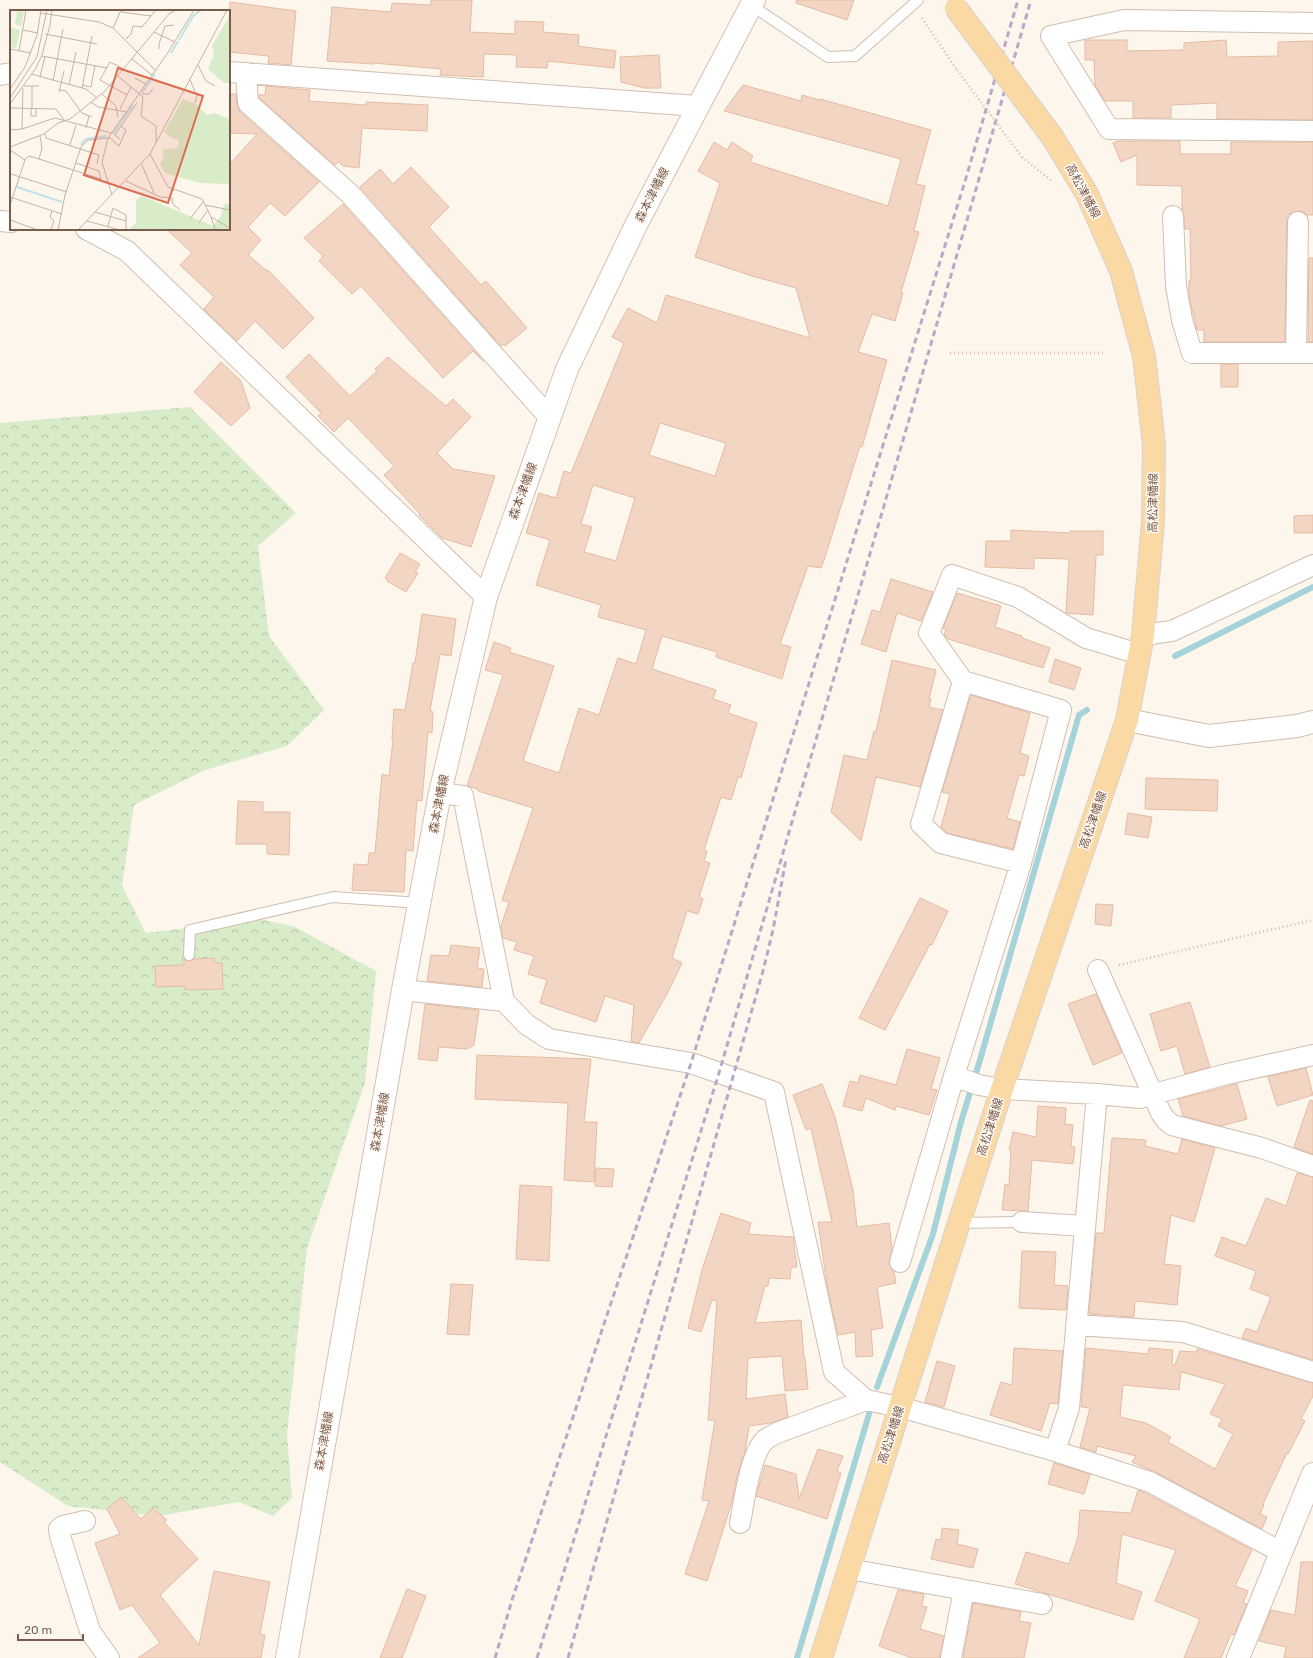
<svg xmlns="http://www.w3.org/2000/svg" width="1313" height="1658" viewBox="0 0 1313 1658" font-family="Rubik,'Noto Sans JP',sans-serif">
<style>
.forest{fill:url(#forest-crowns)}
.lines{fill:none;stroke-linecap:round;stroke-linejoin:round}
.stream{stroke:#a5d3da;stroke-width:6}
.building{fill:#f3d5c3;stroke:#e6bba3;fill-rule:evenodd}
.service-casing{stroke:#d1beb0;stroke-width:12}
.minor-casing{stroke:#d1beb0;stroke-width:22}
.tertiary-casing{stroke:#d1beb0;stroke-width:24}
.secondary-casing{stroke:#d6c0b0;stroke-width:24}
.primary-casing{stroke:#dad1cd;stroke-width:24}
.path{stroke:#d9b8a5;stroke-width:2.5;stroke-dasharray:1 3;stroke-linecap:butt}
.service{stroke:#fff;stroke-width:10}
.minor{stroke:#fff;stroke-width:20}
.tertiary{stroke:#fff;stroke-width:22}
.secondary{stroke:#fff;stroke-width:22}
.primary{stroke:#fbd9a5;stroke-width:22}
.rail{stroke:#b9a8c9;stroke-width:3;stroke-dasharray:6 4;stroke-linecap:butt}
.primary-bridge-casing{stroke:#dad1cd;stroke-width:24;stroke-linecap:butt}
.path-bridge{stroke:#d9b8a5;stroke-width:2.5;stroke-dasharray:1 3;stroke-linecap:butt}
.primary-bridge{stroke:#fbd9a5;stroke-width:22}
.labels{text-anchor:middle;stroke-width:3;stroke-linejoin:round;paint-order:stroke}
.street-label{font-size:12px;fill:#7a5c4d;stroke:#fffaf3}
.inset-river{fill:none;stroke:#bfe3e8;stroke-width:2}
.inset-road{fill:none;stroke:#c5b3a7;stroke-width:1}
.view{fill:#dc6d51;fill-opacity:0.15;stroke:#dc6d51;stroke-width:2}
.inset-edge{fill:none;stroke:#7a5c4d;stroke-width:2}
</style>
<defs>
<pattern id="forest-crowns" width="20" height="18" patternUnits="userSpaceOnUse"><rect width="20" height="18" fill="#d8ecc9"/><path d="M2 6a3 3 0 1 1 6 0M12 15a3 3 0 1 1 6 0" fill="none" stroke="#b4c2a5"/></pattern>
</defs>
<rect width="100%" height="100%" fill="#fdf6ec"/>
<path class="forest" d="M190,407L296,513L258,546L269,636L324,710L287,746L205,770L134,805L122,886L146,933L258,919L293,926L376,971L365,1083L307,1248L287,1434L292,1498L273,1516L239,1502L158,1516L68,1506L0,1462V423Z"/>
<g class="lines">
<path class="stream" d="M1175,656L1313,587
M877,1387L933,1234L961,1122L980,1060L1079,715L1087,710
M797,1658L869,1414"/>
</g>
<path class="building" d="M431,0H472L470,32L515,34V21L544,22L543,32L579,35L578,46L616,51L614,68L548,61L547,68L516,67L517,55L484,54L483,77L440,75L441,69L374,63V64L327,61L332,7L391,12L392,3L431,5Z
M797,0H854L847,20L796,3Z
M230,2L296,11L291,65L268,63L269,56L229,52Z
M1085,40H1127V51L1184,50V43L1226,40L1227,57L1278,56V42L1313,41V120L1217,119V103L1171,105V118H1133V101H1105L1095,85L1094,60H1085Z
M659,55L661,88H644L621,82L620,57Z
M743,85L801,101L802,95L820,100V99L931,130L916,184L925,186L914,231L919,232L901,292L903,293L895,321L872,314L858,352L887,360L862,447L860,446L825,557L821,568L808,566L780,644L791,647L782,679L716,657L717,652L662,636L652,669L716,690L713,699L731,705L728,713L757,723L741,778L738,777L731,800L721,797L704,850L707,851L704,861L710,863L699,897L703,899L698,914L687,911L672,958L682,963L668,992L639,1043L631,1041L634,1005L605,996L596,1022L540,1003L547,980L528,974L534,956L514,950L517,942L503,938L501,926L509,902L502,900L533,808L478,791V789L467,786L503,675L485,670L494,642L511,648L509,652L554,666L523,761L559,773L579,708L599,715L618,658L636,664L646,630L598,617L601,605L536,585L550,540L526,533L539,493L556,498L564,471L571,473L624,343L612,337L628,308L657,323L666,295L810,338L796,288L752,276L695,257L720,183L698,171L714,142L727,150L732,142L753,156L750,162L888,206L901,159L724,111ZM660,423L726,443L715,476L649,455ZM593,485L635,498L616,561L584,552L592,527L581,524Z
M266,86L310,90L309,101L366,105V102L428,105L427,131L362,128L359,168L343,166L339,162L335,165L259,98V95H265Z
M229,94H236L237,104L240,112L319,182L285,216L270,203L248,227L261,240L248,255L267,271L268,270L314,318L283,349L255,321L237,341L204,309L214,297L180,265L192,253L166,229H229V165L257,134L229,133Z
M1118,141H1180V154H1231V142H1313V215H1307L1304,212L1299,211L1287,215L1285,342H1204V330H1197L1189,296V280H1191L1190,229H1185L1184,216L1182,210V186L1137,185V155L1121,162L1113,143Z
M411,167L449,207L429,227L481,285L486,281L527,328L505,346L503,344L501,346L360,187L380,169L393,184Z
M343,204L484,362L473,351L443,378L361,286L352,294L319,261L323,256L304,238Z
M1309,258H1313V342H1308Z
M309,354L350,396L377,371L375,369L388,357L446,406L453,399L471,417L437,453L453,469L495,476L471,547L442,538L419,515L420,514L384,475L394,466L348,418L334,432L318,416L321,413L286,377Z
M221,362L241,381L250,408L231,426L194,392Z
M1221,364H1238V387H1221Z
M1313,515V533H1294V516Z
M1011,530L1070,533V531H1103V555H1096L1093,615L1066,613L1069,559L1034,558V569L985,567L986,541H1011Z
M400,553L420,564L415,572L418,573L406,592L387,581L388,580L385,578Z
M891,579L933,592L921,621L897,613L886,652L861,644L872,610L880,612Z
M957,593L1001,606L995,627L1022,636V638L1050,648L1043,668L948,639L944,635L946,629L943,628Z
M422,614L456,619L451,656L440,654L430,711L433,712L432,733L428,732L422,801L417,800L413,851L406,850L404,892L352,890L354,864L368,865L369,853H375L382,774L389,776L393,740H392L394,709L405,710L413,663H415Z
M1055,659L1081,668L1074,690L1049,682Z
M892,660L936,670L929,699H931L929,707L943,710L920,787L876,777L861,841L831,812L844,755L867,760L874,731H876Z
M971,695L1030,713L1020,753L1029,756L1024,776L1019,775L1007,818L1020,822L1013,849L947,833L941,827L950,794L942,792Z
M1146,778L1218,780L1217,811L1145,809Z
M238,801L263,802V812H290L289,855L267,854V844H236Z
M1128,813L1152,817L1148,838L1125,834Z
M920,898L948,911L932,945L930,944L885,1030L859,1018Z
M1096,904L1113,905L1111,926L1095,924Z
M451,945L480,948L477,968L484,969L482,987L427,981L431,955L449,956Z
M214,958V963H222L223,989L185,990V986L156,987L155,966L184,965V959L189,961L194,959Z
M1096,994L1122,1053L1093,1065L1068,1004Z
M1190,1002L1210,1067L1185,1074L1177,1046L1161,1051L1150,1014Z
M425,1004L479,1010L474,1045L467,1049L439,1047L437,1061L418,1059Z
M907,1049L940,1058L931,1089L937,1090L929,1115L896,1106L895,1110L866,1098L862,1111L843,1106L850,1081L858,1083L860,1075L896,1085Z
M477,1055L591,1059L584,1122H597L594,1182L564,1180L568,1103L475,1099Z
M1306,1068L1313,1095L1277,1106L1268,1077Z
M822,1084L835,1117L853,1190L857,1227L889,1223L892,1249L889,1264L894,1272L896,1283L877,1287L883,1328L871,1330L873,1356L856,1357L855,1332L838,1335L828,1291L818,1222H832L811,1128L806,1130L793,1095Z
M1237,1084L1247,1119L1221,1126L1183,1116L1178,1099Z
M1310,1100L1313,1101V1154L1294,1147Z
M1038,1106L1066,1108L1065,1124L1073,1125L1071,1147H1075L1073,1164L1032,1160L1028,1211L1002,1210L1005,1184L1009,1185L1011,1151L1009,1150L1013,1132L1036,1137Z
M1112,1138L1146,1140L1145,1146L1178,1154L1182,1139L1215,1148L1194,1222L1171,1215L1164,1264L1181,1266L1177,1305L1135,1301L1134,1317L1089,1314L1096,1233H1104Z
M596,1168L614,1169L612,1187L595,1186Z
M1297,1173L1313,1177V1360L1242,1338L1246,1328L1257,1332L1271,1297L1250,1289L1256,1271L1215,1256L1222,1237L1246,1246L1266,1198L1286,1206Z
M520,1185L552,1187L549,1261L516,1259Z
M721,1213L751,1223L748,1234L793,1237L797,1267H791L790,1279L769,1278L768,1286H765L755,1323L801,1320L804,1358H805L808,1389L785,1391L782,1356L748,1358L746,1399L785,1394L788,1417L771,1423L749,1426L745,1452L737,1476L731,1505L707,1581L685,1574L709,1501L702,1500L715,1420H708L717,1301L712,1300L701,1332L688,1328L702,1270Z
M1022,1251L1056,1252L1054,1285L1068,1286L1066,1310L1019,1308Z
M451,1284L473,1285L469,1335L447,1334Z
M1014,1348L1063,1351L1058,1404L1050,1403L1041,1431L990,1415L1001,1382L1012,1385Z
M1086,1348L1148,1354L1149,1348L1173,1350L1172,1365H1175L1180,1351L1196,1352L1197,1349L1313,1383V1396L1301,1419L1305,1421L1288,1454L1287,1453L1263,1504L1264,1505L1260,1514L1267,1517L1262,1529L1155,1472L1132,1462L1136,1456L1097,1446L1096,1452L1080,1447L1090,1408L1081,1407ZM1181,1372L1225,1384L1210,1414L1222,1419L1218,1426L1233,1434L1215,1469L1168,1442L1171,1437L1146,1423L1120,1417L1123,1385L1179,1390Z
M937,1361L955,1366L944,1407L925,1402Z
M818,1449L843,1456L837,1471L841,1473L827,1519L756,1496L765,1465L796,1474L799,1499Z
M1054,1463L1090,1474L1084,1494L1048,1484Z
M1138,1490L1145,1493L1252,1550L1235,1586L1248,1591L1243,1603L1247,1604L1234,1635L1231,1634L1221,1658H1184L1200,1619L1155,1601L1176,1550L1122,1534L1116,1583L1142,1592L1133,1620L1015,1584L1026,1552L1069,1564L1078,1537L1080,1510L1131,1513Z
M121,1497L141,1519L153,1508L167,1520L164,1522L198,1559L160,1595L199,1645L214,1571L270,1582L260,1634L265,1635L261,1658H138L160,1643L132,1605L120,1610L95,1543L120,1534L107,1509Z
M942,1528L959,1530L957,1544L978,1549L973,1568L931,1559L936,1539L941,1540Z
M1301,1562H1313V1658H1284L1286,1647L1259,1641L1271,1610L1295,1615Z
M407,1589L426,1596L402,1658H380Z
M898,1590L924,1594L922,1606L927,1607L920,1629L944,1636L940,1658H912L879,1646Z
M973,1603L1021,1612L1019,1621L1031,1623L1024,1658H963Z"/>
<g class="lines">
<g class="service-casing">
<path id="service" d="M751,5L828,57L855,56L918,0
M189,955L190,930L333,897L420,903
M959,1223L1022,1222"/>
</g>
<g class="minor-casing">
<path id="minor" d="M1313,23L1124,20L1051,36L1109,129L1313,131
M229,72L698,106
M246,73L248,103L350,194L549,417
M0,75L11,73
M1173,216L1176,286L1182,320L1192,353H1313
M0,221L11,222
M86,229L127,251L486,597
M1296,353L1298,222
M1143,635L1172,631L1313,565
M440,793L463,796L504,1001L526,1024L549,1039L691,1063L774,1092L834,1372L866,1400L900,1407L1055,1451L1150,1482L1281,1552
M1021,863L941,843L921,824L963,681L929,633L952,575L1018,597L1086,638L1139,654
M1098,970L1161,1113L1166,1120L1172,1125L1262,1148L1313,1166
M403,990L504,1001
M954,1076L979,1085L1002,1089L1097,1094L1140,1098L1223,1075L1313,1055
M1022,1222L1085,1226
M900,1262L954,1076L1021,863L1061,710L963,681
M1076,1325L1183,1332L1313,1372
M1055,1451L1069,1408L1097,1094
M85,1521L63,1526L59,1529L60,1536L90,1631L109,1658
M740,1523C744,1502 750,1453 766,1439C769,1437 773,1435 777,1433L866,1400
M849,1569L1042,1604
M951,1658L964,1590"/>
</g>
<g class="tertiary-casing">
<path id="tertiary" d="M1127,720L1209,736L1297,726L1313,722
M1238,1658L1313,1474"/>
</g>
<g class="secondary-casing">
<path id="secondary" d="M287,1658L403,990L440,793L486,597L567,369L636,225L754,0"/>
</g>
<g class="primary-casing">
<path id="primary" d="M821,1658L900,1407L1002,1089L1127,720L1143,635L1153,521L1154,445L1144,356L1121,271L1087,194L1053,138"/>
</g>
<path class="path" d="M922,18L957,70
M1022,157L1053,182
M950,353H1103
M1119,965L1313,920"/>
<use href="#service" class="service"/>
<use href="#minor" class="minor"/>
<use href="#tertiary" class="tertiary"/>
<use href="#secondary" class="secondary"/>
<use href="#primary" class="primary"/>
<path class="rail" d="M495,1658L512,1600L691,1063L966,178L1018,0
M537,1658L719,1073L1031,0
M568,1658L763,971L773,930L786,859"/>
<g class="primary-bridge-casing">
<path id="primary-bridge" d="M956,8L1053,138"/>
</g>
<path class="path-bridge" d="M957,70L1022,157"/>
<use href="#primary-bridge" class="primary-bridge"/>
</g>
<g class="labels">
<g class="street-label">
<text transform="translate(1083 191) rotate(62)" y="4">高松津幡線</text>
<text transform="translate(652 195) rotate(-63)" y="4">森本津幡線</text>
<text transform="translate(523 491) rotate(-70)" y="4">森本津幡線</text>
<text transform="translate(1153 503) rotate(-89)" y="4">高松津幡線</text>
<text transform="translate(439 804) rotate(-79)" y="4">森本津幡線</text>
<text transform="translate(1093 820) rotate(-71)" y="4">高松津幡線</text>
<text transform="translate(380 1122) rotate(-80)" y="4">森本津幡線</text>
<text transform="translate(990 1127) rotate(-72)" y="4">高松津幡線</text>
<text transform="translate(891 1435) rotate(-72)" y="4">高松津幡線</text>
<text transform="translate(324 1441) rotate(-80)" y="4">森本津幡線</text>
</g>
</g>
<g transform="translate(10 10)">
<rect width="220" height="220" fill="#fdf6ec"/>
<path d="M7,0L14,2L11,16L5,14Z" fill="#d8ecc9"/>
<path d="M220,5V73H214L198,59L204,44L202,36ZM173,89L186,94L197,105L204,103L220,109V174L190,173L155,163L150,154L154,146L152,140L167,138L169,133L168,130L161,128L154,122ZM132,186L203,216L211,206L214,194L220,193V220H118L126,213V190Z" fill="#d8ecc9"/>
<path d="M0,17L10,20L6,38L0,37Z" fill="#d8ecc9"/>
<path class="inset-river" d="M169,30L183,6L191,0M161,43L168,31M132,83L145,64M103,124L123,95M71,135L76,129L96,126M7,177L52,192"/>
<path class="inset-road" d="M111,2L141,6M31,3L89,12L103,18L146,61M103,18L111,0M13,20L28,23M144,22L165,32M35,24L87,34M116,29L121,24L123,16L132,17L146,0M0,39L21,43M149,39V34L155,16L164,15M9,41L16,0M32,46L97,58M122,49L142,65M188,55L196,71L205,76M114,59L100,52L90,70L117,85M21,64L76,79L87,88M108,66L133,87L131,106L146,116V132M30,67L35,46M125,68L136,74M180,70L187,86L185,93M43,71L53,19M59,75L66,42M72,75L81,77L85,55M14,76H29M72,78L82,26M0,79L15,57L27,25L31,0M50,80L56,81L72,103L82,107M49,82L54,61M92,84L106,96L108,107M132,84H139L143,79M0,88L27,47L37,0M81,92L88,97L117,102M0,94L26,58L32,45L40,15L42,0M0,98L46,99L55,111M21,98V106H26V98M22,98V76M110,99L121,77M76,118L79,106M12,119L13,78M0,120L12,119L45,108L101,123M35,124L36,128L89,145L87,154M30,126L32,138L29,149L91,169L89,161L66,153M99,127L109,136L116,120L111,116M110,129L105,125L127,93M60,135L66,115M0,137L34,124L48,113L60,109L95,81L159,4L166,0M0,140L15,150M140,144L158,177L192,189L201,207L220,218M132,155L144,183M1,164L57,182M116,171L150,187L162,188L163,194L170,200M102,185L92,152L98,128L157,44L184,0M0,187L52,204M0,195L15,150L19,146L29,149M195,195L220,200M85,202L116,211M201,207L205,219M180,209L193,192M0,210L28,220M77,211L110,220M189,213L197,201M98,216L103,198L116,205V220M41,220L44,211L40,207L42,201M48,220L55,185L71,137L78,130L98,128M68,220L140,144L217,0"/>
<path class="view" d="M108,58L193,86L158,193L74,165Z"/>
<rect width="220" height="220" class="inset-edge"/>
</g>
<path d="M18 1634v6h65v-6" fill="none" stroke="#7a5c4d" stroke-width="2"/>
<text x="24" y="1634" font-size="12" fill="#7a5c4d" stroke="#fffaf3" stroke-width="3" paint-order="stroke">20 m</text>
</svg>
